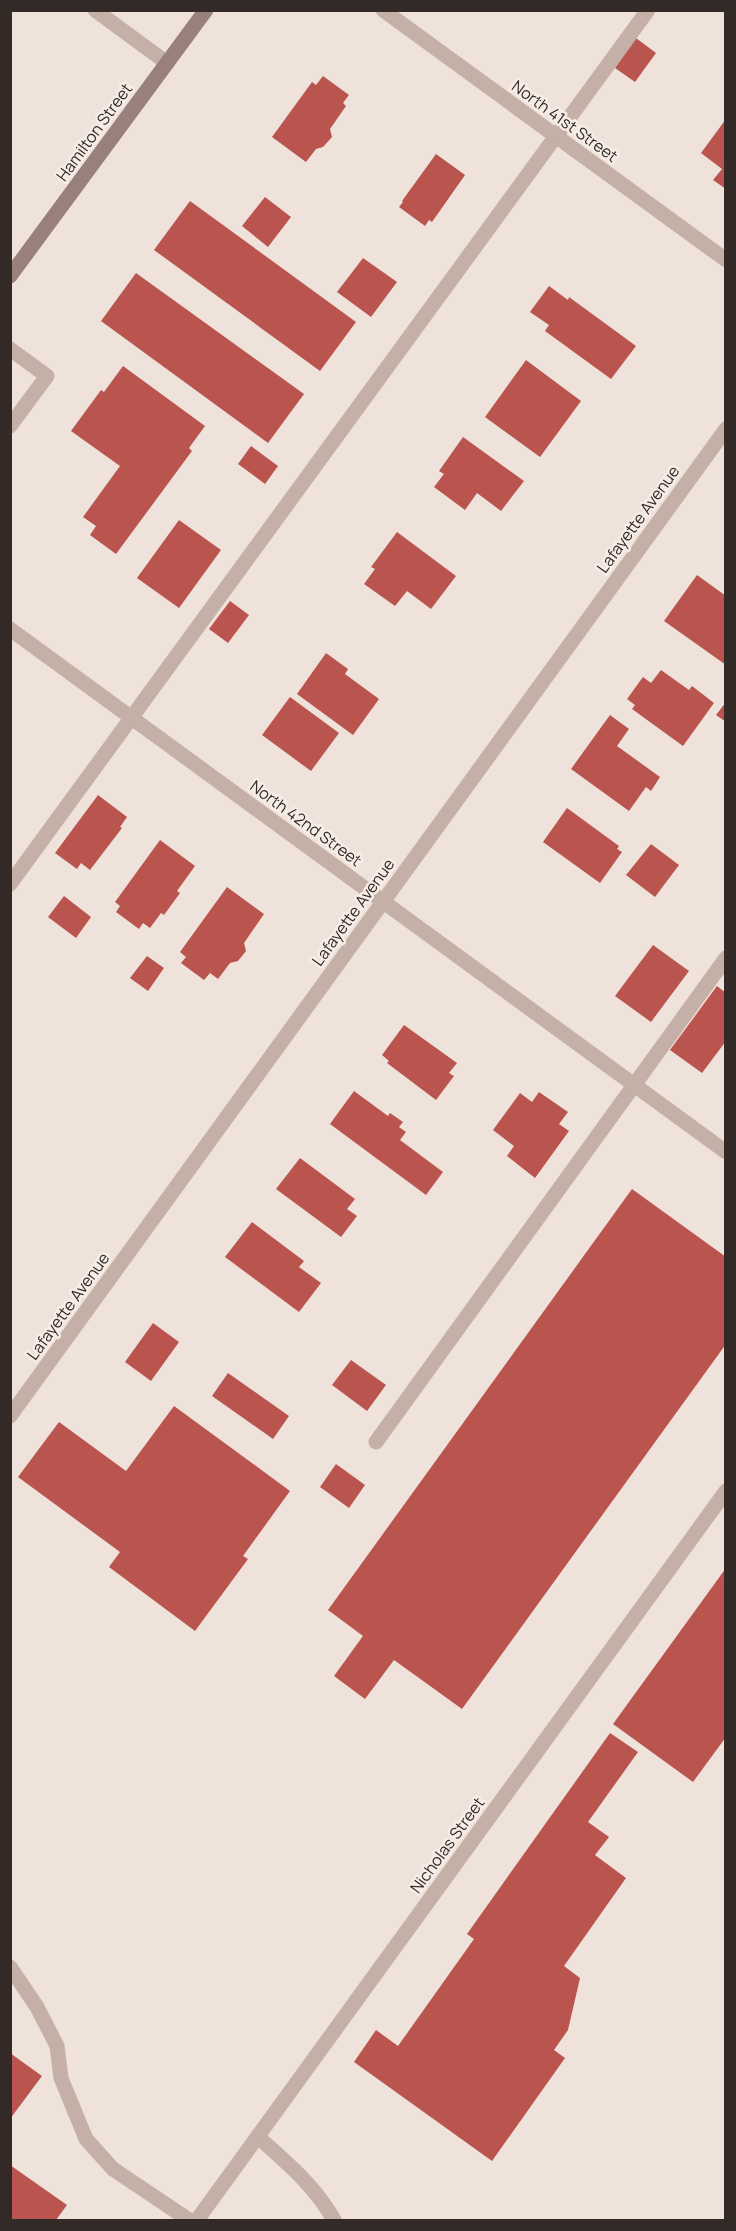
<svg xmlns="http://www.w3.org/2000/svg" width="736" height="2231" viewBox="0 0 736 2231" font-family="Manrope,sans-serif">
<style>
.building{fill:#b9554e}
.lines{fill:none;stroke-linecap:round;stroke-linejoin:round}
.service{stroke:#c5b0a8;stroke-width:15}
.minor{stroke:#c5b0a8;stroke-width:15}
.secondary{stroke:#99807a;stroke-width:15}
.labels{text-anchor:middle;stroke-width:5;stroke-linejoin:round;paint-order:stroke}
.street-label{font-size:16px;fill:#332927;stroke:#f7ede7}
</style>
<rect width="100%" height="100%" fill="#efe2db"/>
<path class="building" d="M636,38L656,53L635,82L615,68Z
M323,76L349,95L343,103L346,106L330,129L332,137L323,147L316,149L306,162L272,137L312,82L316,85Z
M726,119V189L713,180L722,169L701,153Z
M436,154L465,175L432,222L429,220L425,226L399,207L403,202L402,201Z
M265,197L291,217L268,247L242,226Z
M190,201L356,322L320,371L154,250Z
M363,258L397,282L371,317L337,292Z
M136,273L304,394L268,443L101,321Z
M549,286L568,300L569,297L636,346L611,379L545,331L549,325L530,312Z
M526,360L581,401L540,457L485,417Z
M123,366L205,426L189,448L192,451L116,554L90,535L96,526L83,517L120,466L71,431L101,390L104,392Z
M463,437L524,481L501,511L477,493L465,510L434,487L444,474L439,471Z
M251,446L278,466L265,484L238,464Z
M179,520L221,550L179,608L137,578Z
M397,532L456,576L431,609L407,591L395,606L364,584L375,569L371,567Z
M697,575L726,596V665L664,621Z
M230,601L249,615L228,643L209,629Z
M326,653L348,669L345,674L379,699L353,735L297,694Z
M661,670L689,690L692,686L714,703L683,746L632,709L635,705L627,699L643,677L651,683Z
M290,697L339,733L311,771L262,735Z
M726,702V722L716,715Z
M610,715L629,729L617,746L660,777L651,791L646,787L629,811L571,769Z
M98,795L127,817L120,827L122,828L90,870L81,863L77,869L55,853Z
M567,808L619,846L617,849L622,852L600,883L543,842Z
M160,840L195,866L177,891L180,893L164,915L161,913L150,928L143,923L139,929L116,912L120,906L115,902Z
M651,844L679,865L655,897L626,875Z
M227,887L264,914L244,943L246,951L238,961L230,963L218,979L210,973L204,980L181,963L186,957L180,952Z
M64,896L91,917L76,938L48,917Z
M653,945L689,971L651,1022L615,996Z
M147,956L164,968L148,991L130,978Z
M717,986L726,993V1041L702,1073L670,1050Z
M404,1025L457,1063L449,1073L454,1076L436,1100L387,1063L389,1061L382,1055Z
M354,1091L388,1116L390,1113L403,1122L399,1127L406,1132L400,1140L443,1172L426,1195L330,1124Z
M539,1092L568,1112L559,1124L569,1131L535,1178L507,1156L514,1146L493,1130L520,1093L532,1102Z
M300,1158L355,1199L347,1209L357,1216L341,1237L276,1189Z
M632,1189L726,1257V1344L462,1709L394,1660L365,1699L334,1676L363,1636L328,1610Z
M252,1222L304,1261L299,1267L321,1283L299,1312L225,1257Z
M153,1323L179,1342L151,1381L125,1362Z
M351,1360L386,1385L367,1411L332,1385Z
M228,1373L289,1416L273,1439L212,1396Z
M174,1406L290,1491L243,1556L248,1559L195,1631L109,1567L120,1552L18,1477L59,1422L126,1471Z
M336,1464L365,1485L349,1508L320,1487Z
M726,1568V1737L693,1782L613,1724Z
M610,1733L638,1752L588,1822L609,1837L595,1855L626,1878L564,1966L580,1978L568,2030L554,2050L565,2058L492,2161L354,2062L376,2030L398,2046L474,1939L467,1934Z
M10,2053L42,2076L10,2119Z
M10,2165L67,2205L56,2220H10Z"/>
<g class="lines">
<path class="service" d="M10,349L47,376L10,426
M10,884L648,10
M376,1442L726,958
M10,1967L37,2007L57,2046L61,2078L86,2139L113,2169L189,2220
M258,2137C287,2163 315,2186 334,2220"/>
<path class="minor" d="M95,10L167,63
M383,10L726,260
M10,629L726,1152
M10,1416L726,429
M197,2220L726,1491"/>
<path class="secondary" d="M10,276L206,10"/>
</g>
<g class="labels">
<g class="street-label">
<text transform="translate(565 121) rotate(36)" y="6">North 41st Street</text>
<text transform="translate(94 132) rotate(-54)" y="6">Hamilton Street</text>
<text transform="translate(638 519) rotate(-54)" y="6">Lafayette Avenue</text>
<text transform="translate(306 823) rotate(36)" y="6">North 42nd Street</text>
<text transform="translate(353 912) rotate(-54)" y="6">Lafayette Avenue</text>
<text transform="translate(68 1306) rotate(-54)" y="6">Lafayette Avenue</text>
<text transform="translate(447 1845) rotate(-54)" y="6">Nicholas Street</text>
</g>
</g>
<rect width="736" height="2231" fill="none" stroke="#332927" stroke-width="24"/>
</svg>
